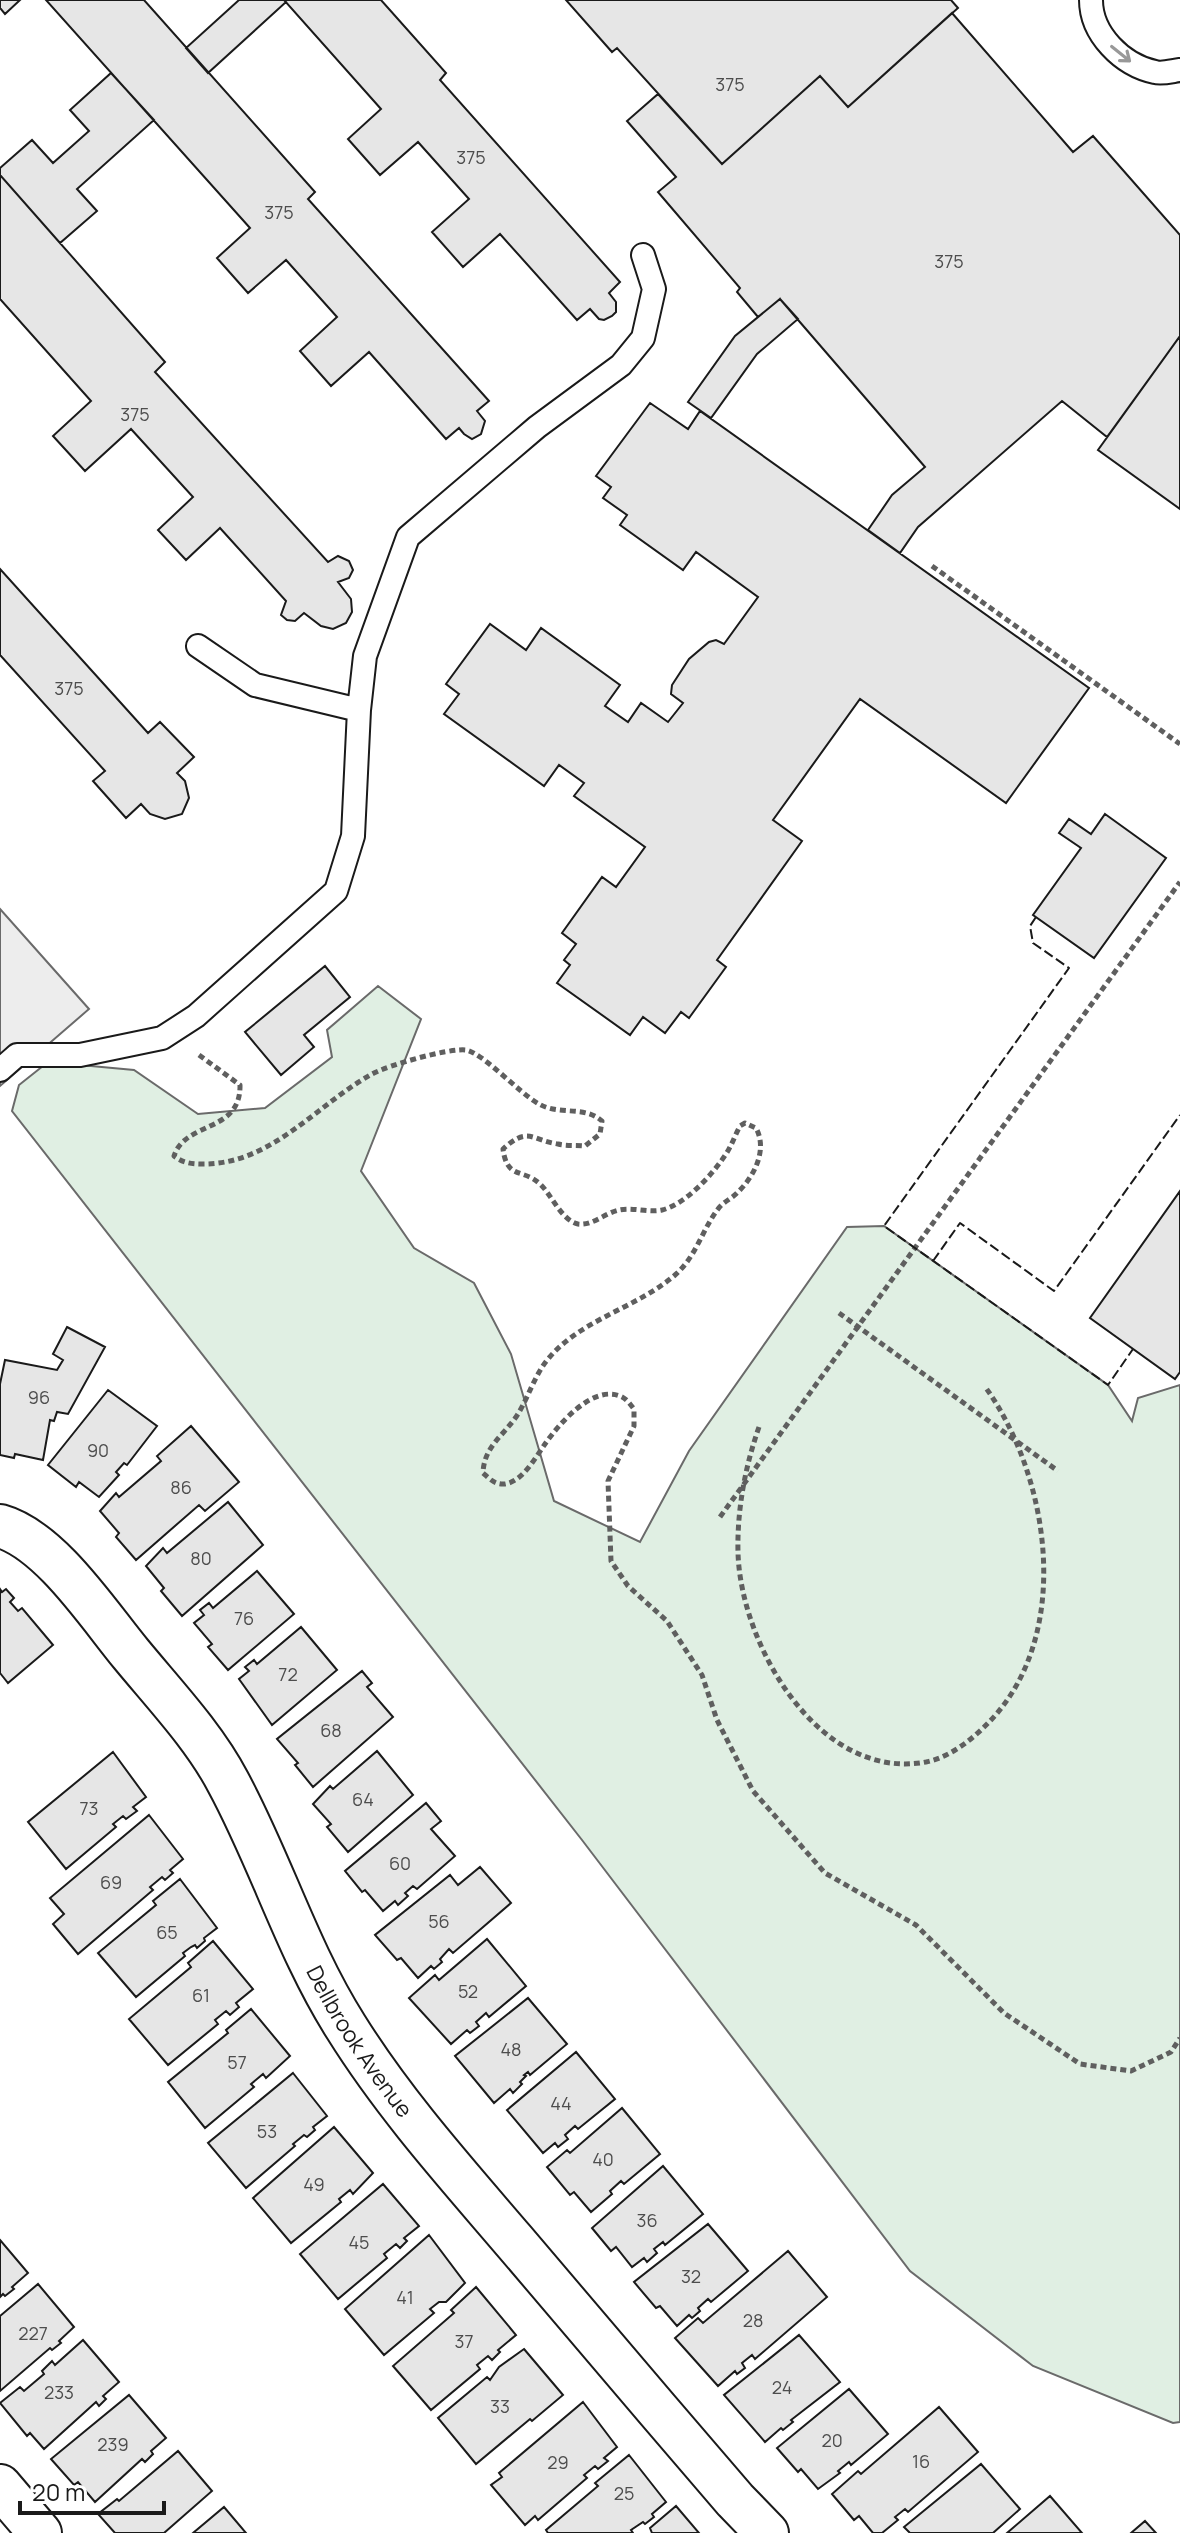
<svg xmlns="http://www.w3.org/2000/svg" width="1180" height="2533" viewBox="0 0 1180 2533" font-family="Manrope,sans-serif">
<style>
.green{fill:#e0efe3;stroke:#6a6a6a;stroke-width:2}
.parking{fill:#ededed;stroke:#6a6a6a;stroke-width:2}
.building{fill:#e6e6e6;stroke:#1a1a1a;stroke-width:2}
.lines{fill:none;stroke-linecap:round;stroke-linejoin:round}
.lane-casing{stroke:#1a1a1a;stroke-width:26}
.street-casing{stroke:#1a1a1a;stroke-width:46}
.path{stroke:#5f5f5f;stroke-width:5;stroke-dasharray:6 4;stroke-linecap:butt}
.lane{stroke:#fff;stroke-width:22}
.street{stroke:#fff;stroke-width:42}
.fence{stroke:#1a1a1a;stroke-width:2;stroke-dasharray:10 4;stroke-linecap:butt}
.oneway{stroke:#989898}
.labels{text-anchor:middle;stroke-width:6;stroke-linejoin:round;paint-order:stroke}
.number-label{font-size:18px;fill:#4d4d4d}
.street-label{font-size:22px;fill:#1a1a1a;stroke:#fff}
</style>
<rect width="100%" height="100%" fill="#fff"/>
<path class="green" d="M378,986L421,1019L361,1171L414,1248L474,1283L511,1354L554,1501L640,1542L689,1451L847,1227L884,1226L1108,1385L1132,1421L1138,1398L1180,1385V2422L1173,2423L1033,2366L910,2271L582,1840L12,1111L19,1085L48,1062L134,1070L198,1114L265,1108L332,1057L327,1030Z"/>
<path class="parking" d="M0,909L89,1009L0,1086Z"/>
<path class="building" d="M0,0H20L5,14L0,8Z
M46,0H144L315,192L308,199L489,401L477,411L485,421L481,434L472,439L464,434L459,428L446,439L369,352L331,386L300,351L337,317L286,260L248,293L217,258L250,228Z
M239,0H284L286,2L208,73L186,48Z
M284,0H381L446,73L440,80L620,282L609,293L616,302V312L612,316L604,320L599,319L590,309L577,320L500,234L463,267L432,232L469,199L418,142L380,175L348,139L381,109Z
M566,0H951L958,8L848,107L820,76L722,164L617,48L612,52Z
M952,13L1073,152L1093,136L1180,235V336L1107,437L1062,401L918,527L900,553L868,530L892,495L925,467L780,299L758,317L737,292L740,288L658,192L676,177L627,121L658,94L722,164L820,76L848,107Z
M111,73L154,120L77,189L97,211L60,243L0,175V168L32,140L53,163L89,131L70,110Z
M0,175L165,362L155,372L328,562L338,556L349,561L353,570L349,578L338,582L351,599L352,612L346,623L333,629L321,626L304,613L295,621L287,620L281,615L286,601L220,528L186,560L158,530L193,497L131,429L85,471L53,436L91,401L0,299Z
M780,299L798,319L757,354L711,418L688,402L735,336Z
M1180,336V509L1098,450Z
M650,403L688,429L700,411L1089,688L1006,803L860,699L773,820L802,841L717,960L726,967L689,1018L681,1012L665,1033L643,1017L630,1035L557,983L570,965L564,960L576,944L562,933L602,877L616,887L645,847L574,796L584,783L559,765L544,786L444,714L459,694L446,684L490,624L526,650L541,628L620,685L605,706L628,722L641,703L668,722L683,703L671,694L672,685L689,659L709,642L716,640L724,644L758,597L696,552L683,570L620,525L627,515L603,498L611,487L596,476Z
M0,569L148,733L160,722L194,757L177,773L185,781L189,798L182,814L165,819L150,814L141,804L126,818L93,781L105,771L0,655Z
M1105,814L1166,858L1094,958L1033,915L1081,848L1059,833L1069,819L1091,834Z
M325,966L350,997L304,1035L314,1047L281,1075L245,1032Z
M1180,1191V1372L1175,1379L1090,1318Z
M67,1327L105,1347L68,1414L57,1412L54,1421L50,1420L43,1460L15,1454L14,1458L0,1455V1384L5,1360L57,1370L63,1360L53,1354Z
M108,1390L157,1426L127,1465L124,1463L116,1472L119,1475L99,1497L79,1482L76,1487L48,1465Z
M191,1426L239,1482L205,1511L199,1505L136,1560L116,1537L119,1533L100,1511L116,1493L119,1497L161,1461L157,1456Z
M228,1502L263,1545L182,1616L161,1591L164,1588L146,1566L163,1548L167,1553Z
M257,1571L294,1614L228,1670L208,1647L212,1644L194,1623L204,1615L200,1610L209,1603L213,1608Z
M0,1589L2,1592L6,1589L14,1598L10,1602L18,1611L22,1608L53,1645L8,1683L0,1673Z
M301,1627L337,1670L272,1725L239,1679L249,1671L245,1667L254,1660L257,1664Z
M362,1671L372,1683L367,1687L393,1717L313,1787L295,1765L298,1763L277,1739Z
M377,1751L413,1795L348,1852L327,1827L331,1824L313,1804L330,1786L333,1789Z
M113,1752L146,1797L133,1807L137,1811L126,1819L123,1816L113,1824L116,1827L66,1869L28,1822Z
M426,1803L441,1821L431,1829L455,1856L417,1889L413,1886L405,1893L408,1896L398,1905L395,1901L383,1911L365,1890L362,1892L345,1871Z
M149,1815L183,1859L170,1870L173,1873L165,1880L162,1877L150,1887L153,1890L78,1954L53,1924L64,1914L50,1898Z
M480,1867L511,1903L453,1953L449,1949L440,1959L442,1962L434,1969L431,1966L418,1978L401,1958L397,1960L375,1935L450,1875L458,1885Z
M180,1879L217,1928L204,1938L205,1941L197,1948L195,1945L191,1947L183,1953L185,1956L136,1997L98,1953L156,1905L153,1901Z
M487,1939L526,1986L489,2017L486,2013L476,2022L479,2026L470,2033L467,2030L451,2044L409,1998L435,1975L439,1980Z
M213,1941L253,1989L236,2003L239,2007L230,2015L226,2011L215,2020L218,2024L168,2065L129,2019L191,1967L188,1963Z
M528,1998L567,2044L530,2075L528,2072L524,2075L526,2076L520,2082L522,2084L513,2093L510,2089L494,2103L455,2056Z
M251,2009L290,2056L266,2078L263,2074L251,2084L254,2087L205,2128L168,2082L228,2033L226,2030Z
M576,2052L615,2099L578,2129L575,2126L565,2135L568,2139L558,2147L555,2143L543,2153L507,2110Z
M293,2073L327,2116L313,2127L315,2130L307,2137L304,2135L293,2144L295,2146L246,2188L208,2143Z
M622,2108L660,2154L624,2184L621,2181L610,2191L612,2194L591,2212L574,2192L570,2195L547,2167L567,2150L570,2153Z
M334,2127L373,2173L353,2194L350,2190L339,2199L341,2202L291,2243L253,2198Z
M663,2166L703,2214L665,2245L663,2242L654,2249L657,2253L647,2262L644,2258L632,2267L616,2247L611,2251L592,2228Z
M383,2184L419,2226L404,2238L407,2241L400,2248L396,2244L384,2254L387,2258L338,2299L300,2254Z
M708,2224L748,2271L711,2302L708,2299L698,2308L700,2311L692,2318L689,2315L677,2326L660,2306L656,2308L634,2282Z
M429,2235L465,2283L446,2302H439L430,2309L434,2313L384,2355L345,2309Z
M0,2240L28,2273L12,2287L14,2289L5,2296L3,2294L0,2297Z
M788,2251L827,2297L755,2359L752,2355L742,2363L745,2368L737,2374L735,2371L718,2386L675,2338L698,2318L703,2323Z
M38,2284L74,2327L59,2341L61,2343L52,2350L50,2348L0,2391V2316Z
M476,2287L516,2335L498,2350L500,2352L492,2360L488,2356L477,2365L480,2369L431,2410L393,2366L454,2313L451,2310Z
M799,2335L840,2382L791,2420L793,2422L783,2430L781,2428L765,2442L724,2395Z
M83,2340L119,2382L103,2396L106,2399L99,2406L96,2402L44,2449L30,2433L27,2436L0,2403L20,2387L24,2391L44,2374L42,2371L52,2361L55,2365Z
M524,2349L563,2395L532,2421L530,2419L476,2464L438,2418L487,2377L490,2380L499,2367Z
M849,2389L888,2434L851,2465L849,2462L838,2471L840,2473L818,2489L801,2469L798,2472L777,2448Z
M129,2395L166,2438L151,2451L153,2454L145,2462L142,2459L95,2502L78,2482L74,2485L51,2459Z
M583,2402L617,2447L604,2458L608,2461L598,2469L595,2466L584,2475L587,2478L538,2520L535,2516L525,2525L491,2485L502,2477L499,2473Z
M939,2407L978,2452L908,2512L905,2509L895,2517L898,2520L882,2533H873L859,2516L854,2520L832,2494L858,2471L861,2474Z
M178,2451L212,2491L164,2533H115L98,2514L117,2499L119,2501Z
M629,2455L666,2502L652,2514L654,2517L645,2524L643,2522L631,2530L633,2533H548L546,2530L598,2486L595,2483Z
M981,2464L1020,2509L993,2533H910L904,2527Z
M1050,2496L1082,2533H1007Z
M676,2506L699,2533H652L650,2528Z
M224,2507L246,2533H193Z
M1145,2521L1156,2533H1131Z"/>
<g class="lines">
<g class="lane-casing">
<path id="lane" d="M1091,0C1091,34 1122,65 1155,72C1162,74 1172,71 1180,70
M198,646L255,685L359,710
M0,1070L17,1055H80L162,1038L196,1016L336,891L353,836L359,710L365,656L408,537L537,427L621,365L643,338L654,289L643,255"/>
</g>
<g class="street-casing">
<g id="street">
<path id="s1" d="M0,1526C50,1540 98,1614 131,1654C163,1693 204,1736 228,1782C271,1861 297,1950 346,2027C394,2104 455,2172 514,2241C587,2327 661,2414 735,2500L767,2533"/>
<path d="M0,2486L40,2533"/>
</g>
</g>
<path class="path" d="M932,566L1180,744
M199,1055L240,1085C241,1133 185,1121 174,1156C183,1163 191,1164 202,1164C271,1165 316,1105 372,1074C389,1065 448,1048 466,1050C483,1053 519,1093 539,1104C560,1116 584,1105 602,1121L600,1134L585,1146C576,1145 566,1146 558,1144C531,1140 528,1126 503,1149C507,1180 523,1168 540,1184C552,1195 561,1220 578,1224C592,1226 605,1213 619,1210C633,1207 648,1213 662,1210C686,1204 713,1174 726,1154C732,1145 735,1135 740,1126L745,1123L756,1128C768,1150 754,1177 737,1193C731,1199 723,1202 718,1209C702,1230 696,1257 675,1275C637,1308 581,1319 548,1359C534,1376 528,1399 516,1417C502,1437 484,1447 483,1473C490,1479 495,1485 505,1484C523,1481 535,1458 545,1444C559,1424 592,1385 620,1396C626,1398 630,1404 634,1409V1426L608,1481L611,1561L628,1586L667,1621L702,1675L717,1720L753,1791L825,1873L916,1925L1004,2013L1080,2064L1131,2071L1171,2052L1180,2038
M839,1313L1058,1471
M759,1427C745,1467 737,1510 738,1552C740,1643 818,1782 926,1762C951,1757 974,1738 991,1720C1073,1633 1050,1478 986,1388
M720,1517L1180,882"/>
<use href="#lane" class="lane"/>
<use href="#street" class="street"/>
<path class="fence" d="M1036,917L1030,926L1033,943L1069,968L884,1226L1108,1385L1133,1349
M933,1261L960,1223L1054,1291L1180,1115"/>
</g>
<defs><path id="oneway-shaft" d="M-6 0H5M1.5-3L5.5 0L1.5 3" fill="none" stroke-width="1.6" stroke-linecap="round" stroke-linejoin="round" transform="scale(2)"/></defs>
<use class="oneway" href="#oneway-shaft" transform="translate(1121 54) rotate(39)"/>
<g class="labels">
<g class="number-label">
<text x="730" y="91">375</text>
<text x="471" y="164">375</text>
<text x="279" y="219">375</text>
<text x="949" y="268">375</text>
<text x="135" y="421">375</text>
<text x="69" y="695">375</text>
<text x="39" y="1404">96</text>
<text x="98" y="1457">90</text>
<text x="181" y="1494">86</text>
<text x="201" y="1565">80</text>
<text x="244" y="1625">76</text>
<text x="288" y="1681">72</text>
<text x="331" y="1737">68</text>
<text x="363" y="1806">64</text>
<text x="89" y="1815">73</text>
<text x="400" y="1870">60</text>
<text x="111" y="1889">69</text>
<text x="439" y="1928">56</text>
<text x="167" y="1939">65</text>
<text x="468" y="1998">52</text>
<text x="201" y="2002">61</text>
<text x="511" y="2056">48</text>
<text x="237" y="2069">57</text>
<text x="561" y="2110">44</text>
<text x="267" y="2138">53</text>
<text x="603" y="2166">40</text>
<text x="314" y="2191">49</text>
<text x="647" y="2227">36</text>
<text x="359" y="2249">45</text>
<text x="691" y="2283">32</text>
<text x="405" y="2304">41</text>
<text x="753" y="2327">28</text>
<text x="33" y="2340">227</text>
<text x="464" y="2348">37</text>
<text x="782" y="2394">24</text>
<text x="59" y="2399">233</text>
<text x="500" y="2413">33</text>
<text x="832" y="2447">20</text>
<text x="113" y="2451">239</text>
<text x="921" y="2468">16</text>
<text x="558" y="2469">29</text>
<text x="624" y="2500">25</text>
</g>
<g class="street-label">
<text dy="8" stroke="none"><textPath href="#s1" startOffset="638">Dellbrook Avenue</textPath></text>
</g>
</g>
<path d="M20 2501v12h144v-12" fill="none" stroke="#1a1a1a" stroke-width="4"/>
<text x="32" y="2501" font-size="24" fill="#1a1a1a" stroke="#ffffff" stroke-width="6" paint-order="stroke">20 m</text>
</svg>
